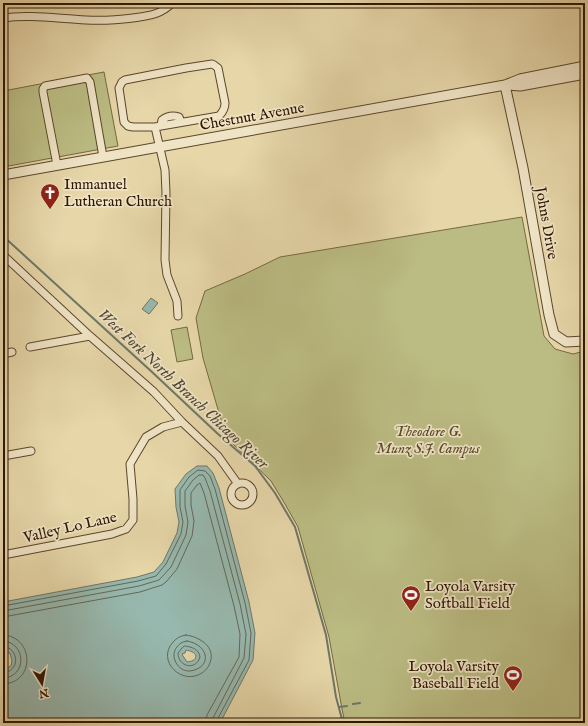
<svg xmlns="http://www.w3.org/2000/svg" width="588" height="726" viewBox="0 0 588 726" font-family="'IM FELL English',serif">
<style>
.green{fill:#bbbc83;stroke:#756942}
.water{fill:#97b8ae;stroke:#6d7768;fill-rule:evenodd}
.lines{fill:none;stroke-linecap:round;stroke-linejoin:round}
.shore{stroke:#636757;stroke-width:1}
.stream{stroke:#6d7768;stroke-width:2}
.minor-casing{stroke:#5d462a;stroke-width:9}
.tertiary-casing{stroke:#5d462a;stroke-width:11}
.minor{stroke:#efe4c6;stroke-width:7}
.tertiary{stroke:#efe4c6;stroke-width:9}
.labels{text-anchor:middle;stroke-width:3.5;stroke-linejoin:round;paint-order:stroke}
.street-label{font-size:15px;fill:#2f1600;stroke:#efe4c6}
.poi-label{font-size:15px;fill:#2f1600;stroke:#efe4c6;text-anchor:start}
.park-label{font-size:15px;font-style:italic;fill:#594827;stroke:#efe4c6}
.water-label{font-size:16px;font-style:italic;fill:#4e4734;stroke:#efe4c6}
</style>
<rect width="100%" height="100%" fill="#e6d6a8"/>
<filter id="stains"><feTurbulence type="fractalNoise" baseFrequency=".005" numOctaves="4"/><feColorMatrix values="0 0 0 0 .2 0 0 0 0 .09 0 0 0 0 .02 0 0 0 .5 -.17"/></filter>
<radialGradient id="worn" r=".72"><stop offset=".6" stop-color="#630" stop-opacity="0"/><stop offset="1" stop-color="#630" stop-opacity=".3"/></radialGradient>
<path class="green" d="M104,72L118,146L3,167V91Z
M522,217L544,336L555,349L573,354L585,351V723H345L342,709L329,637L298,527L285,504L271,481L226,437L203,358L196,318L205,291L245,274L280,257Z
M187,327L193,359L177,362L171,330Z"/>
<path class="water" d="M151,298L158,303L149,314L142,309Z
M197,466H207L213,473L219,488L249,602L255,633L253,660L220,723H3V670L11,666L12,661L10,653H7L3,648V602L137,577L154,572L163,562L177,533L179,522L176,507L175,489L186,474ZM186,650C190,651 195,652 196,656C195,661 192,661 187,662L183,656L182,654L185,653Z"/>
<g class="lines">
<path class="shore" d="M3,606L138,581L156,576L166,564L181,534L183,522L180,507V490L189,477L198,470L205,471L210,476L215,489L245,603L251,633L249,660L217,720V723
M3,611L139,586L159,580L171,567L186,535L188,522L185,506V491L193,480L199,475H203L205,478L210,491L240,604L246,634L244,658L213,718L212,723
M3,617L140,592L162,585L166,582L177,569L192,536L194,521L191,505V493L197,485L200,483L204,493L234,606L240,634L239,657L207,715L206,723
M3,635C34,636 36,683 3,684
M186,635C200,637 216,647 210,663C208,668 206,670 202,673C182,686 156,661 173,642C177,638 180,636 186,635Z
M3,641C26,642 28,677 3,678
M187,641C210,645 212,668 190,671C178,672 169,656 177,647C180,643 182,642 187,641Z
M3,646C19,648 21,671 3,673
M185,646C192,647 199,649 200,657C196,671 178,667 178,653L182,648Z"/>
<path class="stream" d="M3,236L152,372L218,434L255,466L275,493L295,527L326,635L336,697L343,723
M353,704L360,703
M339,707L347,706"/>
<g class="minor-casing">
<path id="minor" d="M3,18C30,14 59,19 86,20C102,21 117,20 133,18C147,16 161,15 172,3
M161,125L162,120C167,116 173,115 179,117L181,122
M155,127H133L128,126L124,122L119,88L122,82L125,80L186,68L212,64L214,65L218,68L225,103C225,109 223,112 219,116L155,127L165,170L166,193L165,260L167,275L177,301L178,316
M57,165L43,92V89L45,86L87,78L90,82L103,157
M3,255L90,336L154,392L182,422L218,456L238,484
M30,347L90,336
M3,354L12,352
M3,456L31,451
M231 494a11 11 0 1 1 22 0a11 11 0 1 1-22 0Z
M3,555L112,534L126,529L133,520V499L130,464L146,437L163,427L182,422"/>
</g>
<g class="tertiary-casing">
<path id="tertiary" d="M505,85L523,168L549,315L554,334L566,342L585,341
M508,85L520,86L585,74
M3,175L505,85L520,79L585,66"/>
</g>
<use href="#minor" class="minor"/>
<use href="#tertiary" class="tertiary"/>
</g>
<defs>
<g id="church-pin" transform="scale(1)"><path d="M0 17L-7.5 6A9.5 9.5 0 1 1 7.5 6Z" fill="#8f2418" stroke="#efe4c6"/><path d="M-1.2-6h2.4v3.5h3.3v2.4h-3.3V6h-2.4V-.1h-3.3v-2.4h3.3Z" fill="#fff"/></g>
<g id="stadium-pin" transform="scale(1)"><path d="M0 17L-7.5 6A9.5 9.5 0 1 1 7.5 6Z" fill="#8f2418" stroke="#efe4c6"/><path d="M0-5a6.5 5 0 1 0 0 10a6.5 5 0 1 0 0-10ZM-3.5-1.8h7v3.6h-7Z" fill="#fff"/></g>
</defs>
<g fill-rule="evenodd">
<use href="#church-pin" x="50" y="193"/>
<use href="#stadium-pin" x="411" y="595"/>
<use href="#stadium-pin" x="513" y="675"/>
</g>
<g class="labels">
<g class="street-label">
<text transform="translate(252 116) rotate(-10)" y="5">Chestnut Avenue</text>
<text transform="translate(547 223) rotate(80)" y="5">Johns Drive</text>
<text transform="translate(70 527) rotate(-13)" y="5">Valley Lo Lane</text>
</g>
<g class="poi-label">
<text x="64" y="189">Immanuel<tspan x="64" dy="17">Lutheran Church</tspan></text>
<text x="425" y="591">Loyola Varsity<tspan x="425" dy="17">Softball Field</tspan></text>
<text x="499" y="671" text-anchor="end">Loyola Varsity<tspan x="499" dy="17">Baseball Field</tspan></text>
</g>
<g class="park-label">
<text x="428" y="436">Theodore G.<tspan x="428" dy="17">Munz S.J. Campus</tspan></text>
</g>
<g class="water-label">
<text transform="translate(184 388) rotate(43)" y="6">West Fork North Branch Chicago River</text>
</g>
</g>
<rect width="588" height="726" fill="none" stroke="#e6d6a8" stroke-width="16"/>
<rect x="4" y="4" width="580" height="718" fill="none" stroke="#2f1600" stroke-width="2"/>
<rect x="8" y="8" width="572" height="710" fill="none" stroke="#2f1600"/>
<g transform="translate(42 684) rotate(169)" stroke="#efe4c6" stroke-width="3" paint-order="stroke">
<path d="M0-3L7 15L0 10L-7 15Z" fill="#2f1600"/>
<text y="-6" font-size="11" font-weight="bold" text-anchor="middle" fill="#2f1600">N</text>
</g>
<rect width="100%" height="100%" filter="url(#stains)"/>
<rect width="100%" height="100%" fill="url(#worn)"/>
</svg>
